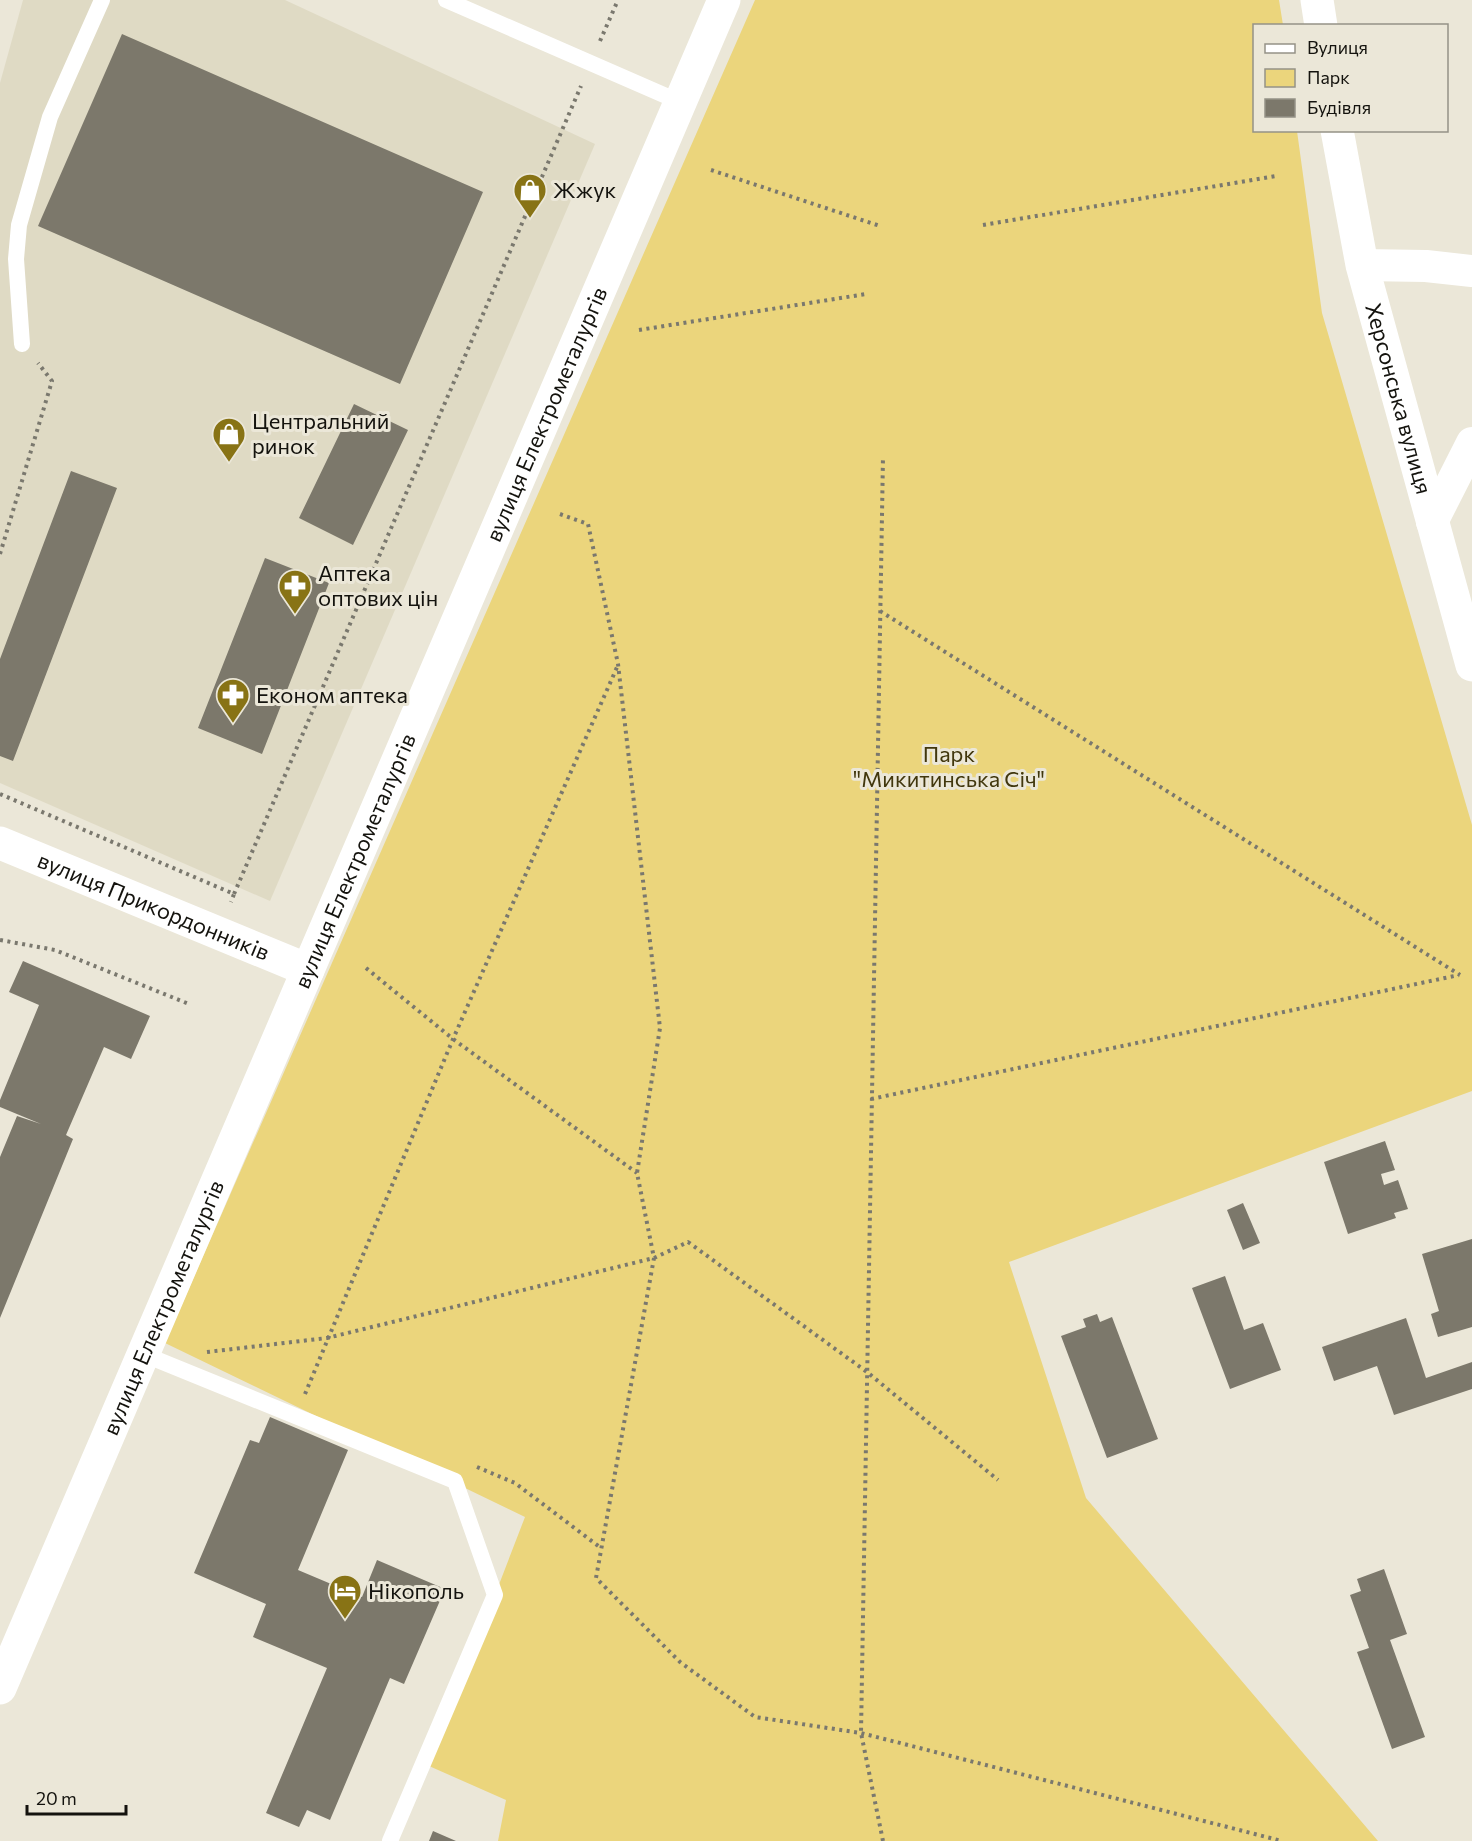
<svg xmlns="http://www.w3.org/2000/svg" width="1472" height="1841" viewBox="0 0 1472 1841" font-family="Commissioner,sans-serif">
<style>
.built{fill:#dfdac4}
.green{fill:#ebd57c}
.building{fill:#7c786b}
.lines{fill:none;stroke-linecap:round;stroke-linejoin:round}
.path{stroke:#7a786e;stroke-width:4;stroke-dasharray:3 4.5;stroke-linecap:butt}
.lane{stroke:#fff;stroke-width:16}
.street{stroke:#fff;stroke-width:32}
.secondary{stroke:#fff;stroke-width:33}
.labels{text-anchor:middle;stroke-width:6;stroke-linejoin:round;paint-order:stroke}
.poi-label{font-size:22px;fill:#14130e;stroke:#ebe7d8;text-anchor:start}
.street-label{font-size:22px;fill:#14130e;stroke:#ebe7d8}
.park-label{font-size:22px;fill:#41370d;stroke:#ebe7d8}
</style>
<rect width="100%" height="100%" fill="#ebe7d8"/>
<path class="built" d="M23,0H285L595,144L270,901L0,783V83Z"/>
<path class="green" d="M755,0H1279L1283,25L1254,26V130L1297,131L1322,313L1472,825V1091L1009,1262L1086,1498L1378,1841H498L506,1800L429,1766L525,1517L165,1343Z"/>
<path class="building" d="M122,34L483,192L400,384L38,226Z
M354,404L408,430L353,545L299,518Z
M71,471L117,488L13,761L0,756V659Z
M265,558L329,583L262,754L198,728Z
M23,961L150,1016L131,1059L104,1047L66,1135L73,1139L0,1318V1157L17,1116L41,1124L0,1107V1100L39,1005L9,992Z
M1385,1141L1395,1170L1381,1174L1384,1185L1398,1180L1408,1209L1394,1213L1396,1218L1348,1234L1324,1162Z
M1243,1203L1260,1243L1243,1250L1227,1210Z
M1472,1239V1327L1438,1337L1431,1314L1439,1311L1422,1254Z
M1225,1276L1244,1330L1263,1323L1281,1370L1230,1389L1192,1288Z
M1097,1314L1100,1322L1112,1317L1158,1439L1107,1458L1061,1336L1086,1327L1083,1319Z
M1406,1318L1426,1378L1472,1362V1389L1394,1415L1377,1366L1334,1381L1322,1347Z
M270,1417L348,1450L298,1570L362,1597L377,1560L445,1589L404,1684L390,1678L330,1820L307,1810L299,1827L266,1813L327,1668L253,1637L266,1604L194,1573L250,1440L259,1443Z
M1384,1569L1407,1634L1390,1640L1425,1737L1392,1749L1357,1652L1369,1648L1350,1595L1361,1591L1357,1579Z
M433,1831L456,1841H429Z"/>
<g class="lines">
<path class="path" d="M600,41L618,0
M711,170L880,226
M983,225L1276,176
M639,330L866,294
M560,514L588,524L618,664L660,1028L637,1173L654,1258L596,1578L680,1662L755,1717L861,1733L1282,1841
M0,554L52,381L38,363
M880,611L1460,975
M0,794L234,894L231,902
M234,894L581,86
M0,940L55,950L189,1004
M366,968L453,1039L637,1173
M871,1099L1459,975
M207,1352L327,1338L654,1258L688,1242L867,1372L998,1480
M305,1394L453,1039L618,665
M477,1467L515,1483L601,1548
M883,1841L861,1733L883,457"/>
<path class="lane" d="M446,0L680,102
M22,344L16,259L19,225L50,117L102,0
M143,1354L455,1481L495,1595L390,1841"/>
<path class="street" d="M1362,265L1426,266L1472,271
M1432,522L1472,443"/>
<g class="secondary">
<path d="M1317,0L1321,26"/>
<path id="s1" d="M1337,130L1362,265L1472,665"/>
<path id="s2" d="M0,843L308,970"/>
<path id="s3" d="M0,1688L724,0"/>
</g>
</g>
<defs>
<g id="shop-pin" transform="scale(1.725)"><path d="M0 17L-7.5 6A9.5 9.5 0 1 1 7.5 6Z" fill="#887315" stroke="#ebe7d8"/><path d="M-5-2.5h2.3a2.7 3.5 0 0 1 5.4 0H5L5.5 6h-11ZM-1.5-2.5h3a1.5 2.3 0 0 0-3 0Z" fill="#fff"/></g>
<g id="pharmacy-pin" transform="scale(1.725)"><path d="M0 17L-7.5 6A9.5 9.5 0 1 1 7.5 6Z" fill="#887315" stroke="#ebe7d8"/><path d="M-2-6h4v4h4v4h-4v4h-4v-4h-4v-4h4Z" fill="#fff"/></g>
<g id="hotel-pin" transform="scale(1.725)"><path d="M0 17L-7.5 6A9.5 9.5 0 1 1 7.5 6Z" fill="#887315" stroke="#ebe7d8"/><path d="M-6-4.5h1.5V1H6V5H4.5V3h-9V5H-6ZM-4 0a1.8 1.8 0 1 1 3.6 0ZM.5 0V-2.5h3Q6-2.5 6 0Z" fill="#fff"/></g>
</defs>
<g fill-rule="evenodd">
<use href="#shop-pin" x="530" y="190"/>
<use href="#shop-pin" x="229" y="434"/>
<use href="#pharmacy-pin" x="295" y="586"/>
<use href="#pharmacy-pin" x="233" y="695"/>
<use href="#hotel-pin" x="345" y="1591"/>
</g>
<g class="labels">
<g class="poi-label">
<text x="553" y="198">Жжук</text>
<text x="252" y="429">Центральний<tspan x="252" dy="25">ринок</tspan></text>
<text x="318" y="581">Аптека<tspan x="318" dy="25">оптових цін</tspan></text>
<text x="256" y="703">Економ аптека</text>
<text x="368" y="1599">Нікополь</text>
</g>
<g class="street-label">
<text dy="8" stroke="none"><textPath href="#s1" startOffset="276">Херсонська вулиця</textPath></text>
<text dy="8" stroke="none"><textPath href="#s3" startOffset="1386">вулиця Електрометалургів</textPath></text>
<text dy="8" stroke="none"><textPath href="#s3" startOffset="900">вулиця Електрометалургів</textPath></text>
<text dy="8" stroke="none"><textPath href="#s2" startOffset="166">вулиця Прикордонників</textPath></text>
<text dy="8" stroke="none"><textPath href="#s3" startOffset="414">вулиця Електрометалургів</textPath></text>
</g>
<g class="park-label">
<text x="949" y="762">Парк<tspan x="949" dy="25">"Микитинська Січ"</tspan></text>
</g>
</g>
<rect x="1253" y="24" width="195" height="108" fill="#ebe7d8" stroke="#959287" stroke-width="1.5"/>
<rect x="1265" y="44" width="30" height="9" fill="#ffffff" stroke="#959287" stroke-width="1.5"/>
<text x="1307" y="54" font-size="18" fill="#14130e">Вулиця</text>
<rect x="1265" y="69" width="30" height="18" fill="#ebd57c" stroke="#959287" stroke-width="1.5"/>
<text x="1307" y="84" font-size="18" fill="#14130e">Парк</text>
<rect x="1265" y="99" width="30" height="18" fill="#7c786b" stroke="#959287" stroke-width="1.5"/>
<text x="1307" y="114" font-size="18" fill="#14130e">Будівля</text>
<path d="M27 1805v9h99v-9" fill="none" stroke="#14130e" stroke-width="3"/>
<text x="36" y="1805" font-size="18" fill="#14130e" stroke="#ebe7d8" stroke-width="4.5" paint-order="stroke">20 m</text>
</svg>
